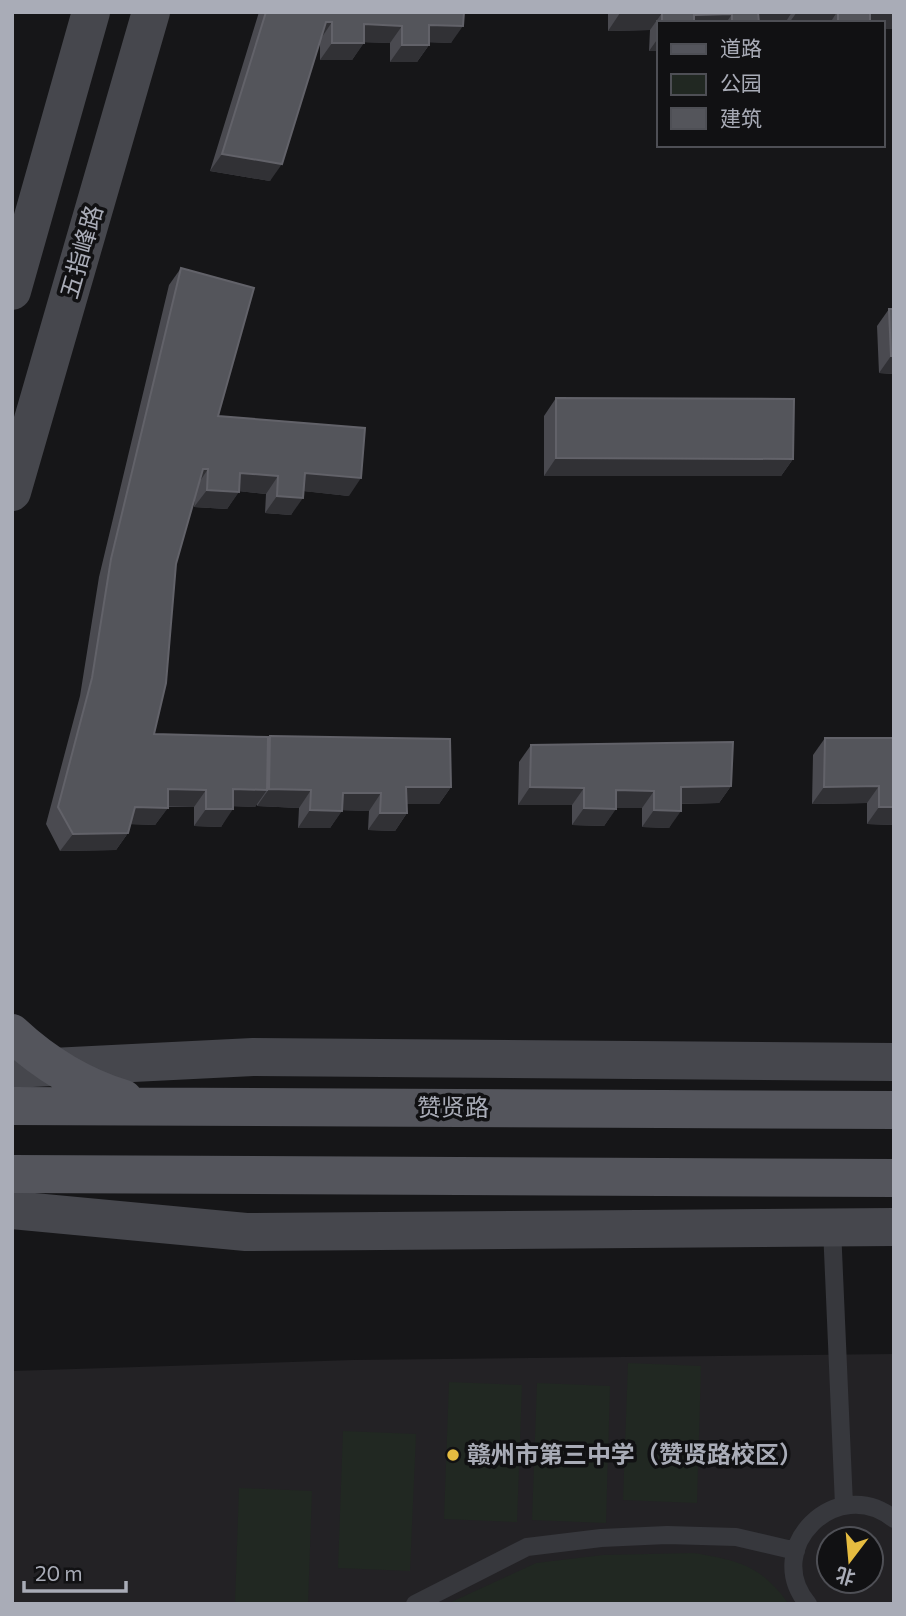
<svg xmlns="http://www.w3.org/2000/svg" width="906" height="1616" viewBox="0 0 906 1616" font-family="Commissioner,'Noto Sans SC',sans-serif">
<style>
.built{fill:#232225;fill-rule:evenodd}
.green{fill:#212822}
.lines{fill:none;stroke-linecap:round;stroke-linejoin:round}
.lane{stroke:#37383d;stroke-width:18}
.secondary{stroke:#46474d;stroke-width:38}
.primary{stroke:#54555c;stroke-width:38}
.wall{fill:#4a4a50}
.shaded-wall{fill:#313135}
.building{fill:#54555b;stroke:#626269;stroke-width:2}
.poi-dot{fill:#e6bc40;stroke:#111113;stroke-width:2.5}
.labels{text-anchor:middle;stroke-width:7;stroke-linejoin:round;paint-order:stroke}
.street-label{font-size:24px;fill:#a9acb7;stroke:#111113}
.poi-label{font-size:24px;font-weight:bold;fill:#a9acb7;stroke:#111113;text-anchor:start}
</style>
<rect width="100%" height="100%" fill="#161618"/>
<path class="built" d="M894,1354V1604H12V1371L353,1360ZM829,1539H871V1581H829Z"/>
<path class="green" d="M628,1363L701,1366L697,1503L623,1500Z
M449,1382L522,1385L517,1522L444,1519Z
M537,1383L610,1386L606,1523L532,1520Z
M343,1431L416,1434L410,1571L338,1568Z
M239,1488L312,1491L308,1604H235Z
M694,1553C740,1561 760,1565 789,1604H447L536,1563L603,1555Z"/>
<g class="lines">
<path class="lane" d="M832,1228L844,1505
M415,1604L527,1547L601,1538L667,1535L736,1537L796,1551
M808,1604C761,1548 837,1473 894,1519"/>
<path class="secondary" d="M12,291L91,12
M12,492L151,12
M12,1069L253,1057L894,1062
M12,1210L246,1232L894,1227"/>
<path class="primary" d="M12,1033C44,1063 82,1086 124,1099
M12,1106L894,1110
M12,1174L894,1178"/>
</g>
<path class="wall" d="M259,12H464L451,43L429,42V45L417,62H390V43L364,42L352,60H320V40L270,181L210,171Z
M608,12H894L883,23H659V51H649L650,30L608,31Z
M181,268L218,416L349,496L304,491L291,515L265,513L266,494L239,491L227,509L194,507L195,496L176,564L154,734L268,739L270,736L451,787L439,804H407V813L395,831L368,830L369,811L342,810L330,828H298L299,808L257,806V804L255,807L233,806L221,827L194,826V807H168L155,825L131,824L128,833L116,850L60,851L46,824L80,696L99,577L169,285Z
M889,309H894V374L879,373L877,326Z
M556,398L793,459L781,476H544V416Z
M825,738H894V825L867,824V803L812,804L813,755Z
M531,745L731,786L719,803L681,804L669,828L642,827V808H616L604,826L572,825V805H518L519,762Z"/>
<path class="shaded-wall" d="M758,12H792L785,23H751Z
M797,12H837L830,23H789Z
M894,12V29H883V23H863L870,13Z
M620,13H662L650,30L608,31Z
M732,14L726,23H688L694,15Z
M326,22H332L320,40Z
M364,24L402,26L390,43L352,42Z
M429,25L463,26L451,43L417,42Z
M659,37V51H649Z
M332,43H364L352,60H320Z
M402,45H429L417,62H390Z
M222,154L282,164L270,181L210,171Z
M891,356H894V374L879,373Z
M556,458L793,459L781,476H544Z
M203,469H208L196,487Z
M240,473L278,476L266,494L228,490Z
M305,473L361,478L349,496L293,490Z
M207,490L239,492L227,509L194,507Z
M277,496L303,498L291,515L265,513Z
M731,786L719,803L669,804L681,787Z
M879,786L867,803L812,804L824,787Z
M406,787H451L439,804H394Z
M530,787L584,788L572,805H518Z
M168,789L206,790L194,807L156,806Z
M233,789L267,790L255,807L221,806Z
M269,789L311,790L299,808L257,806Z
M616,790L654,791L642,808H604Z
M343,793H381L369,811L331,810Z
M135,807L168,808L155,825L123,824Z
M879,807H894V825L867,824Z
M584,808L616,809L604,826L572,825Z
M206,809H233L221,827L194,826Z
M310,810L342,811L330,828H298Z
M654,810L681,811L669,828L642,827Z
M380,813H407L395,831L368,830Z
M128,833L116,850L60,851L73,834Z"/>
<path class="building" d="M266,12H464L463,26L429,25V45H402V26L364,24V43H332V22H326L282,164L222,154Z
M620,12H790H758L759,23H732V14L694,15V23H662V13H620Z
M838,12H894L870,13V23H838Z
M181,268L254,288L218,416L365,428L361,478L305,473L303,498L277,496L278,476L240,473L239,492L207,490L208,469H203L176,564L166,683L154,734L268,737L267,790L233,789V809H206V790L168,789V808L135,807L128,833L73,834L58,807L92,678L111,559Z
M889,309H894V356H891Z
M556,398L794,399L793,459L556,458Z
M270,736L450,739L451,787H406L407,813H380L381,793H343L342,811L310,810L311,790L269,789Z
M825,738H894V807H879V786L824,787Z
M733,742L731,786L681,787V811L654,810V791L616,790V809L584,808V788L530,787L531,745Z"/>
<circle class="poi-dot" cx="453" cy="1455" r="7"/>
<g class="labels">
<g class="street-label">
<text transform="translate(82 252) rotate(-74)" y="8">五指峰路</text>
<text x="453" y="1116">赞贤路</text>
</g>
<g class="poi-label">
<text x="467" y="1463">赣州市第三中学（赞贤路校区）</text>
</g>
</g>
<rect width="906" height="1616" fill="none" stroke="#a9acb7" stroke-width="28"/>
<rect x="657" y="21" width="228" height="126" fill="#111113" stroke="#4e4f55" stroke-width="2"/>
<rect x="671" y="44" width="35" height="10" fill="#54555c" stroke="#4e4f55" stroke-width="2"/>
<text x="720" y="56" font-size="21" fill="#a9acb7">道路</text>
<rect x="671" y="74" width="35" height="21" fill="#212822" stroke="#4e4f55" stroke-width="2"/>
<text x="720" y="91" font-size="21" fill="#a9acb7">公园</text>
<rect x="671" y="108" width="35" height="21" fill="#54555b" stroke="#4e4f55" stroke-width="2"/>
<text x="720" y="126" font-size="21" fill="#a9acb7">建筑</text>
<g transform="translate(850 1560) rotate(196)"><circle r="33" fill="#111113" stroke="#4e4f55" stroke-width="2"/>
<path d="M0-5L12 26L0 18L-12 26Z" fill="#e6bc40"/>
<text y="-10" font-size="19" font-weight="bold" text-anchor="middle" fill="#a9acb7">北</text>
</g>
<path d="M24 1581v10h102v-10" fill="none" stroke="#a9acb7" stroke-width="3.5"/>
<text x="35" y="1581" font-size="21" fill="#a9acb7" stroke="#111113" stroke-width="5" paint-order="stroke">20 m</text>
</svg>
